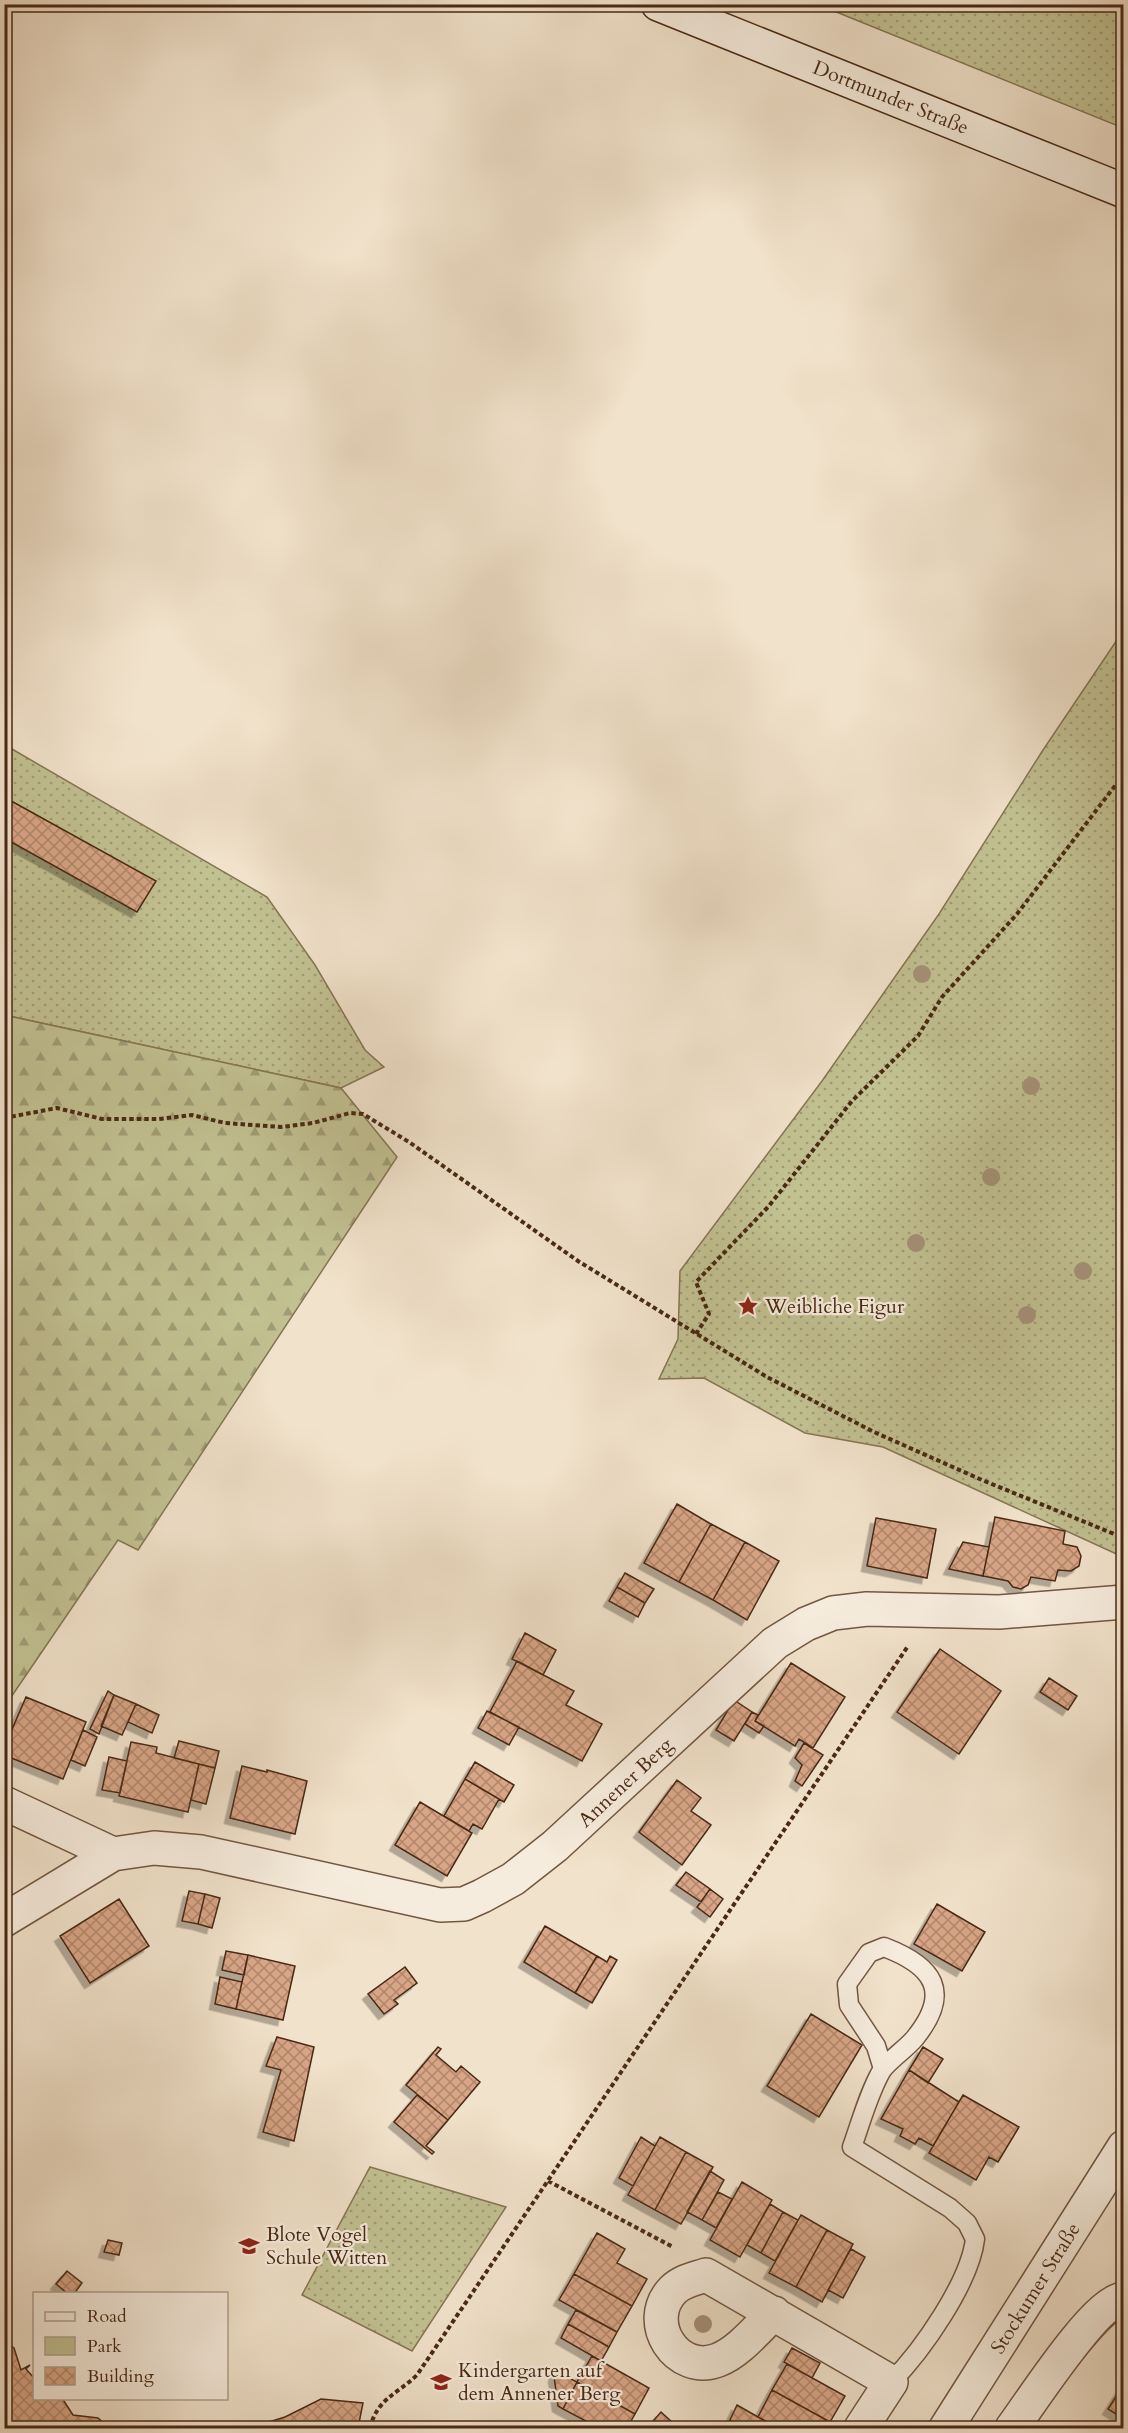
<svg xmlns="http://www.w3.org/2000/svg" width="1128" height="2433" viewBox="0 0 1128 2433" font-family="Cardo,serif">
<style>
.green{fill:url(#green-dots);stroke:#867553;stroke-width:1.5}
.forest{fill:url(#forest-firs);stroke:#867553;stroke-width:1.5}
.building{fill:url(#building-cross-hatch);stroke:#492914;stroke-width:1.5;filter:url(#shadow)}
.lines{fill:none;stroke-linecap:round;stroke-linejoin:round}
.lane-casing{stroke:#735742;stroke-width:21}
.street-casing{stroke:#735742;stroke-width:36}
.secondary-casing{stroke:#492914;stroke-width:36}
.path{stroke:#492914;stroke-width:4;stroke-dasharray:4.5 3;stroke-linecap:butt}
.lane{stroke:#f6ecdd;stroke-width:18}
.street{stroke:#f6ecdd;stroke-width:33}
.secondary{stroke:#f6ecdd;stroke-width:33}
.tree{fill:#a59178}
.labels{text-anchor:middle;stroke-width:4.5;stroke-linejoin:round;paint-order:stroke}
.street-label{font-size:20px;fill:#492914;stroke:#f6ecdd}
.poi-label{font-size:20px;fill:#492914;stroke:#f6ecdd;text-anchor:start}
</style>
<defs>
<pattern id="green-dots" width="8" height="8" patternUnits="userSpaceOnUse" patternTransform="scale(1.5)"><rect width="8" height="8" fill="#c2c192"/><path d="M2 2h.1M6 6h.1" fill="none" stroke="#a09d76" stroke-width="1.8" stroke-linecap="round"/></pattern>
<pattern id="forest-firs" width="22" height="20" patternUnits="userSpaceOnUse" patternTransform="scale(1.5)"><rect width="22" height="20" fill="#c2c192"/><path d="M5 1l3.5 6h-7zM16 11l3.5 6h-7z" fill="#a09d76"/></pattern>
<pattern id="building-cross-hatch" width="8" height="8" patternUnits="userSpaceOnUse" patternTransform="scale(1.5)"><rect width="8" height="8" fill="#d8a586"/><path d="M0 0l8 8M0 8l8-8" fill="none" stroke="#b1866c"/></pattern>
<filter id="shadow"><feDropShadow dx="-5.5" dy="5.5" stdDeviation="0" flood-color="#0004"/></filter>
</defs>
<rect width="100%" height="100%" fill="#f1e2cb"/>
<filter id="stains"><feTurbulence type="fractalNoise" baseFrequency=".00333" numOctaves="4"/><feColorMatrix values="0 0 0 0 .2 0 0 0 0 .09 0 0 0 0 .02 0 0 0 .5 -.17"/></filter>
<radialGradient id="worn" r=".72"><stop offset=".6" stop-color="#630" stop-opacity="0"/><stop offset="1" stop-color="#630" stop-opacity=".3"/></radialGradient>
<path class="green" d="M819,5H1123V128Z
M1123,631L1124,1557H1123L883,1447L805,1433L704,1378L659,1379L678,1339L680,1271L822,1081L939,914L1043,750Z
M5,745L267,897L315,965L365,1050L384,1067L341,1088L5,1015Z
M370,2167L506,2207L412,2351L302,2295Z"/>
<path class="forest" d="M4,1015L341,1088L397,1157L138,1550L118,1540L5,1706Z"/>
<path class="building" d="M4,797L156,881L137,912L4,838Z
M677,1504L711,1524L679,1582L644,1563Z
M995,1517L1065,1531L1063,1544L1077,1547L1081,1556L1079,1566L1071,1571L1058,1570L1055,1581L1031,1577L1028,1585L1021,1589L1013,1587L1008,1581L983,1576Z
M876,1518L936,1529L927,1578L867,1566Z
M711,1524L745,1542L713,1600L679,1582Z
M745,1542L779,1561L747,1620L713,1600Z
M963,1542L989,1547L983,1576L949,1569Z
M625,1573L654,1589L645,1603L617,1587Z
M617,1587L645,1603L638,1617L609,1601Z
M525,1633L556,1650L543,1675L512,1659Z
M940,1649L1001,1691L959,1754L897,1712Z
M517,1661L574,1691L566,1705L602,1724L582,1761L490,1712Z
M791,1663L845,1697L813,1748L799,1739L795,1746L755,1721Z
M1049,1678L1077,1696L1068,1710L1040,1692Z
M108,1691L114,1695L99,1734L90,1729Z
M114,1695L136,1704L122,1735L101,1726Z
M26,1697L86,1722L63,1779L4,1755V1748Z
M734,1700L752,1712L734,1741L716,1730Z
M136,1704L159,1715L152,1733L128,1722Z
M487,1711L519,1727L509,1745L478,1728Z
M752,1712L758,1715L755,1721L764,1726L759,1733L745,1724Z
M83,1730L97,1737L85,1766L71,1760Z
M179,1741L219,1751L215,1768L174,1758Z
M131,1742L157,1747L156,1753L199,1764L188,1812L119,1796Z
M804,1743L823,1755L802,1786L795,1781L802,1765L795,1758Z
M109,1757L127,1761L120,1793L102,1790Z
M475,1762L514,1785L504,1802L465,1779Z
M199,1764L215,1768L206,1804L191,1800Z
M242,1766L267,1772V1770L307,1781L295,1834L230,1818Z
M465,1779L499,1799L482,1829L473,1824L469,1831L444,1816Z
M677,1780L701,1798L691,1811L711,1825L682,1865L639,1832Z
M420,1802L472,1833L447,1876L395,1845Z
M686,1872L710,1889L701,1902L676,1885Z
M710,1889L723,1899L710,1917L697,1907Z
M189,1891L205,1894L198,1924L182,1921Z
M205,1894L220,1898L212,1928L198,1924Z
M119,1899L149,1946L90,1983L60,1936Z
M937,1904L985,1932L962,1971L914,1944Z
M545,1926L597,1956L575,1993L524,1962Z
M226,1951L248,1955L244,1975L222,1970Z
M248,1955L295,1966L283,2020L236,2009Z
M597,1956L607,1962L610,1956L617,1960L592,2003L575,1993Z
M405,1967L417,1983L394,2000L398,2004L384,2014L368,1994Z
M220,1977L242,1982L236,2009L215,2004Z
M811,2014L862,2045L819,2117L767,2086Z
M277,2037L314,2047L294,2141L263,2132L281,2070L266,2066Z
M438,2047L441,2049L436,2055L456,2072L461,2066L480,2082L448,2120L406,2085Z
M923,2047L943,2059L928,2083L909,2070Z
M909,2070L959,2102L933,2146L919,2138L915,2144L900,2136L903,2129L881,2119Z
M417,2095L448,2120L426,2146L434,2152L432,2154L394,2122Z
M963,2095L1019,2127L998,2162L989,2157L976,2180L929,2153Z
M641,2137L655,2146L633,2186L619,2178Z
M660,2137L686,2152L655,2210L628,2195Z
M686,2152L713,2167L681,2224L655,2210Z
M710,2171L724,2180L702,2220L687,2212Z
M742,2182L772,2200L740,2257L710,2240Z
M718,2192L732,2199L716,2228L702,2220Z
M770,2204L783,2212L761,2253L747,2245Z
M783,2212L798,2220L775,2261L761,2253Z
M801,2215L827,2230L796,2287L769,2273Z
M827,2230L853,2244L822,2302L796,2287Z
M597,2233L625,2249L617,2263L647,2279L632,2306L574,2274Z
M108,2240L122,2243L119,2255L104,2252Z
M851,2249L865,2257L843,2298L828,2290Z
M67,2271L82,2283L74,2294H68L56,2284Z
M574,2274L632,2306L617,2332L559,2300Z
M576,2310L617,2332L609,2347L568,2324Z
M568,2324L609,2347L601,2361L561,2338Z
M4,2341L14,2348L21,2370L30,2365L26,2369L34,2378V2398H62L73,2415L98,2418L109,2428H4Z
M792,2348L820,2363L812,2378L784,2362Z
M592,2356L649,2388L635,2414L577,2382Z
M787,2364L845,2396L830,2422L772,2390Z
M556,2371L577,2382L563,2409L558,2406L554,2376Z
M577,2382L635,2414L627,2428H599L563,2409Z
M1122,2387L1124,2388V2419L1108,2409Z
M772,2390L830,2422L827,2428H779L758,2417Z
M321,2399L363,2403L358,2428H249L285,2417Z
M737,2405L758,2417L778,2428H745L730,2420Z
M661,2412L672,2422L667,2428H647Z
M730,2420L745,2428H725Z"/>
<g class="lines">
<g class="lane-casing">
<path id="lane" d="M883,2069L876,2046L849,2005L847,1984L869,1953L884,1947C934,1966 952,1992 915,2038C906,2049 889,2060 882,2070C869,2092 861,2122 852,2147L950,2208L967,2223L975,2239C970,2282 922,2351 891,2382"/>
</g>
<g class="street-casing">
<path id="street" d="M4,1803L113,1854
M4,1920L113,1854L154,1848L201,1852L440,1905L464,1904L482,1896L513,1879L555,1846L775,1643L806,1624L833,1613L867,1609L999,1612L1124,1602
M774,2313C758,2328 739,2352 718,2360C677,2376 642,2322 673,2290C682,2281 694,2279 706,2275L891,2382L861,2428
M946,2428L1124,2147
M1012,2428C1030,2404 1096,2300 1124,2299"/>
</g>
<g class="secondary-casing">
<path id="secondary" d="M658,4L1124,191"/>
</g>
<path class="path" d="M4,1118L57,1108L102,1119H159L192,1115L225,1123L281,1127L313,1123L350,1113L363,1114L409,1142L578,1261L767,1377L874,1432L982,1480L1124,1538
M696,1334L709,1314L696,1282L768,1207L852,1101L918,1036L942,997L1017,914L1124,774
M548,2181L673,2247
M370,2428C377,2399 396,2395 417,2375L908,1646"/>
<use href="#lane" class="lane"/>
<use href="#street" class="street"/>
<use href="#secondary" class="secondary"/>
</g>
<g class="tree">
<circle cx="922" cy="974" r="9"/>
<circle cx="1031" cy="1086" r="9"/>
<circle cx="991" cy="1177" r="9"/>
<circle cx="916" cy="1243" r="9"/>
<circle cx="1083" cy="1271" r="9"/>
<circle cx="1027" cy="1315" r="9"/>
<circle cx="703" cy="2324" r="9"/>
</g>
<defs>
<g id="sight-bare" transform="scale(1.62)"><path d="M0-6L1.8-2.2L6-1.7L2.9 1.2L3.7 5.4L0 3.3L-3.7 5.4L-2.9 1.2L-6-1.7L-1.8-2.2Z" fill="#8f2418" stroke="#f6ecdd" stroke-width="2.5" paint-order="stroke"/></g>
<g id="school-bare" transform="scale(1.62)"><path d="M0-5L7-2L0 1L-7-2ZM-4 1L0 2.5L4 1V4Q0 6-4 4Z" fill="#8f2418" stroke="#f6ecdd" stroke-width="2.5" paint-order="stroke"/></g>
</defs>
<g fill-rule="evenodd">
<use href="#sight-bare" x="748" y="1306"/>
<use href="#school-bare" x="249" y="2246"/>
<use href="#school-bare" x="441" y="2382"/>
</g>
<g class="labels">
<g class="street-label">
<text transform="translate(891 97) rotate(22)" y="7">Dortmunder Straße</text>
<text transform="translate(625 1782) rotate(-43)" y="7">Annener Berg</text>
<text transform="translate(1035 2288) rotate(-58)" y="7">Stockumer Straße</text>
</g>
<g class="poi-label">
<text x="765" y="1313">Weibliche Figur</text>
<text x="266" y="2241">Blote Vogel<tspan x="266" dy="23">Schule Witten</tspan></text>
<text x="458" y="2377">Kindergarten auf<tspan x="458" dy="23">dem Annener Berg</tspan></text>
</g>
</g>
<rect width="1128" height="2433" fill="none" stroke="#f1e2cb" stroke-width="24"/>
<rect x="6" y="6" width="1116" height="2421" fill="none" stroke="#492914" stroke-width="3"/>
<rect x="12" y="12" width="1104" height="2409" fill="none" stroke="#492914" stroke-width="1.5"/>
<rect x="33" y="2292" width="195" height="108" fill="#f6ecdd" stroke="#b19e8d" stroke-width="1.5"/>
<rect x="45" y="2312" width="30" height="9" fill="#f6ecdd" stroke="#b19e8d" stroke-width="1.5"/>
<text x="87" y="2322" font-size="18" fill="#492914">Road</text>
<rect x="45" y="2337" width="30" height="18" fill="#c2c192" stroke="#b19e8d" stroke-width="1.5"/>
<text x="87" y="2352" font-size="18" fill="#492914">Park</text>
<rect x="45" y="2367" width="30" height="18" fill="url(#building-cross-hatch)" stroke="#b19e8d" stroke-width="1.5"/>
<text x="87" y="2382" font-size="18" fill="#492914">Building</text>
<rect width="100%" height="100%" filter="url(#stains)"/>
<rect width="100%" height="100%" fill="url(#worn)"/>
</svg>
